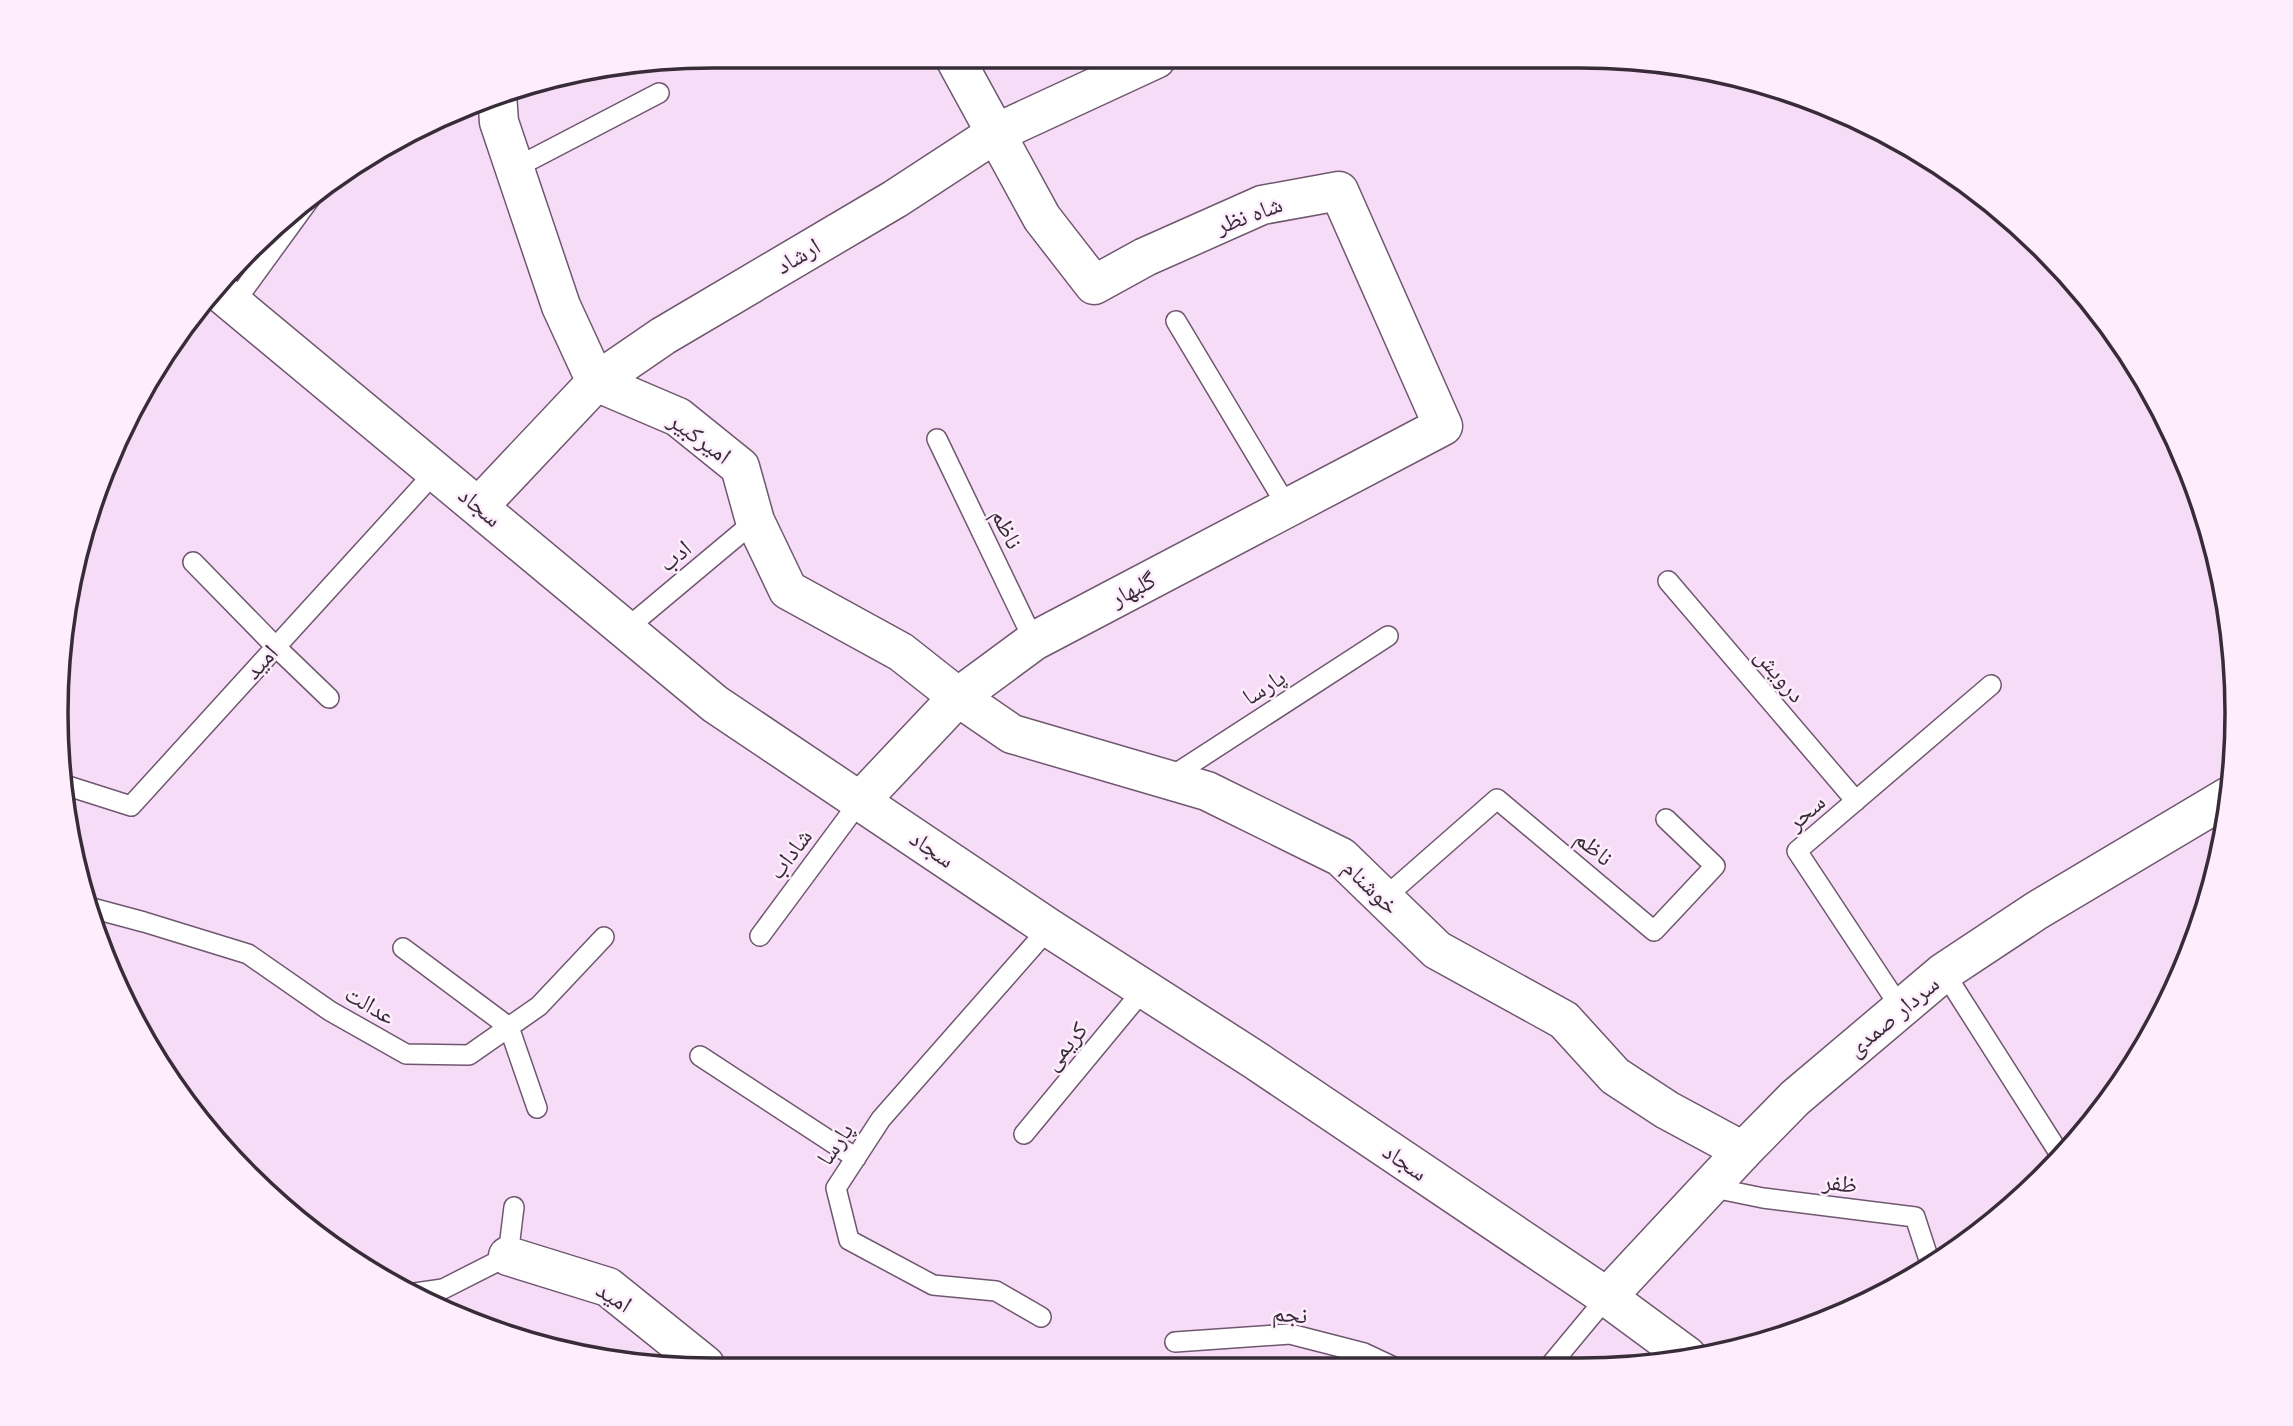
<svg xmlns="http://www.w3.org/2000/svg" width="2293" height="1426" viewBox="0 0 2293 1426" font-family="Figtree,'Noto Naskh Arabic',sans-serif">
<style>
.lines{fill:none;stroke-linecap:round;stroke-linejoin:round}
.service-casing{stroke:#6f586f;stroke-width:22}
.minor-casing{stroke:#6f586f;stroke-width:41}
.tertiary-casing{stroke:#6f586f;stroke-width:41}
.service{stroke:#fff;stroke-width:19}
.minor{stroke:#fff;stroke-width:38}
.tertiary{stroke:#fff;stroke-width:38}
.labels{text-anchor:middle;stroke-width:5;stroke-linejoin:round;paint-order:stroke}
.street-label{font-size:24px;fill:#372c37;stroke:#fdedfd}
.rim{fill:none;stroke:#372c37;stroke-width:3.5}
</style>
<rect width="100%" height="100%" fill="#f7dcf7"/>
<g class="lines">
<g class="service-casing">
<path id="service" d="M515,168L659,93
M234,303L317,189
M1176,321L1288,508
M937,439L1034,641
M193,562L276,647L329,698
M1668,581L1856,801
M626,629L755,521
M1166,780L1388,636
M68,786L131,806L436,471
M1383,899L1497,799L1654,931L1715,866L1666,819
M88,907L144,922L248,954L330,1011L406,1054L469,1055L539,1006L604,937
M760,936L860,801
M403,948L509,1027L537,1108
M1944,972L2061,1156
M1902,1010L1797,851L1991,685
M700,1056L856,1158
M1024,1134L1144,989
M1709,1187L1763,1198L1915,1217L1931,1266
M415,1293L443,1289L508,1256L514,1207
M1041,1317L996,1291L933,1285L849,1240L836,1188L881,1119L1049,928
M1175,1342L1290,1334L1364,1353L1396,1368
M1548,1368L1607,1297"/>
</g>
<g class="minor-casing">
<path id="minor" d="M497,94L499,122L561,306L596,382L678,417L740,467L755,521L788,590L901,652L958,697L1012,734L1207,791L1341,857L1437,950L1564,1020L1615,1076L1667,1110L1743,1151
M479,506L596,382L663,336L895,199L996,133L1156,59
M860,801L958,697L1034,641L1443,426L1339,191L1262,205L1145,257L1094,285L1042,218L954,57
M508,1256L608,1287L705,1365"/>
</g>
<g class="tertiary-casing">
<path id="tertiary" d="M216,289L715,704L1049,928L1255,1060L1607,1297L1687,1356
M1607,1297L1743,1151L1795,1098L1944,972L2036,911L2229,796"/>
</g>
<use href="#service" class="service"/>
<use href="#minor" class="minor"/>
<use href="#tertiary" class="tertiary"/>
</g>
<g class="labels">
<g class="street-label">
<text transform="translate(1249 215) rotate(-20)" y="8">شاه نظر</text>
<text transform="translate(798 256) rotate(-31)" y="8">ارشاد</text>
<text transform="translate(700 438) rotate(36)" y="8">امیرکبیر</text>
<text transform="translate(480 507) rotate(40)" y="8">سجاد</text>
<text transform="translate(1007 529) rotate(64)" y="8">ناظم</text>
<text transform="translate(675 556) rotate(-40)" y="8">ادب</text>
<text transform="translate(1133 589) rotate(-28)" y="8">گلبهار</text>
<text transform="translate(261 662) rotate(-48)" y="8">امید</text>
<text transform="translate(1780 675) rotate(50)" y="8">درویش</text>
<text transform="translate(1264 687) rotate(-33)" y="8">پارسا</text>
<text transform="translate(1806 812) rotate(-41)" y="8">سحر</text>
<text transform="translate(1594 848) rotate(40)" y="8">ناظم</text>
<text transform="translate(932 849) rotate(34)" y="8">سجاد</text>
<text transform="translate(790 854) rotate(-53)" y="8">شاداب</text>
<text transform="translate(1371 887) rotate(44)" y="8">خوشنام</text>
<text transform="translate(370 1005) rotate(30)" y="8">عدالت</text>
<text transform="translate(1893 1016) rotate(-40)" y="8">سردار صمدی</text>
<text transform="translate(1065 1046) rotate(-50)" y="8">کریمی</text>
<text transform="translate(835 1144) rotate(-56)" y="8">پارسا</text>
<text transform="translate(1405 1162) rotate(34)" y="8">سجاد</text>
<text transform="translate(1840 1183) rotate(7)" y="8">ظفر</text>
<text transform="translate(614 1297) rotate(32)" y="8">امید</text>
<text transform="translate(1290 1314) rotate(5)" y="8">نجم</text>
</g>
</g>
<path d="M0 0H2293V1426H0ZM713 68H1580A645 645 0 0 1 2225 713V713A645 645 0 0 1 1580 1358H713A645 645 0 0 1 68 713V713A645 645 0 0 1 713 68Z" fill="#fdedfd" fill-rule="evenodd"/>
<path class="rim" d="M713 68H1580A645 645 0 0 1 2225 713V713A645 645 0 0 1 1580 1358H713A645 645 0 0 1 68 713V713A645 645 0 0 1 713 68Z"/>
</svg>
